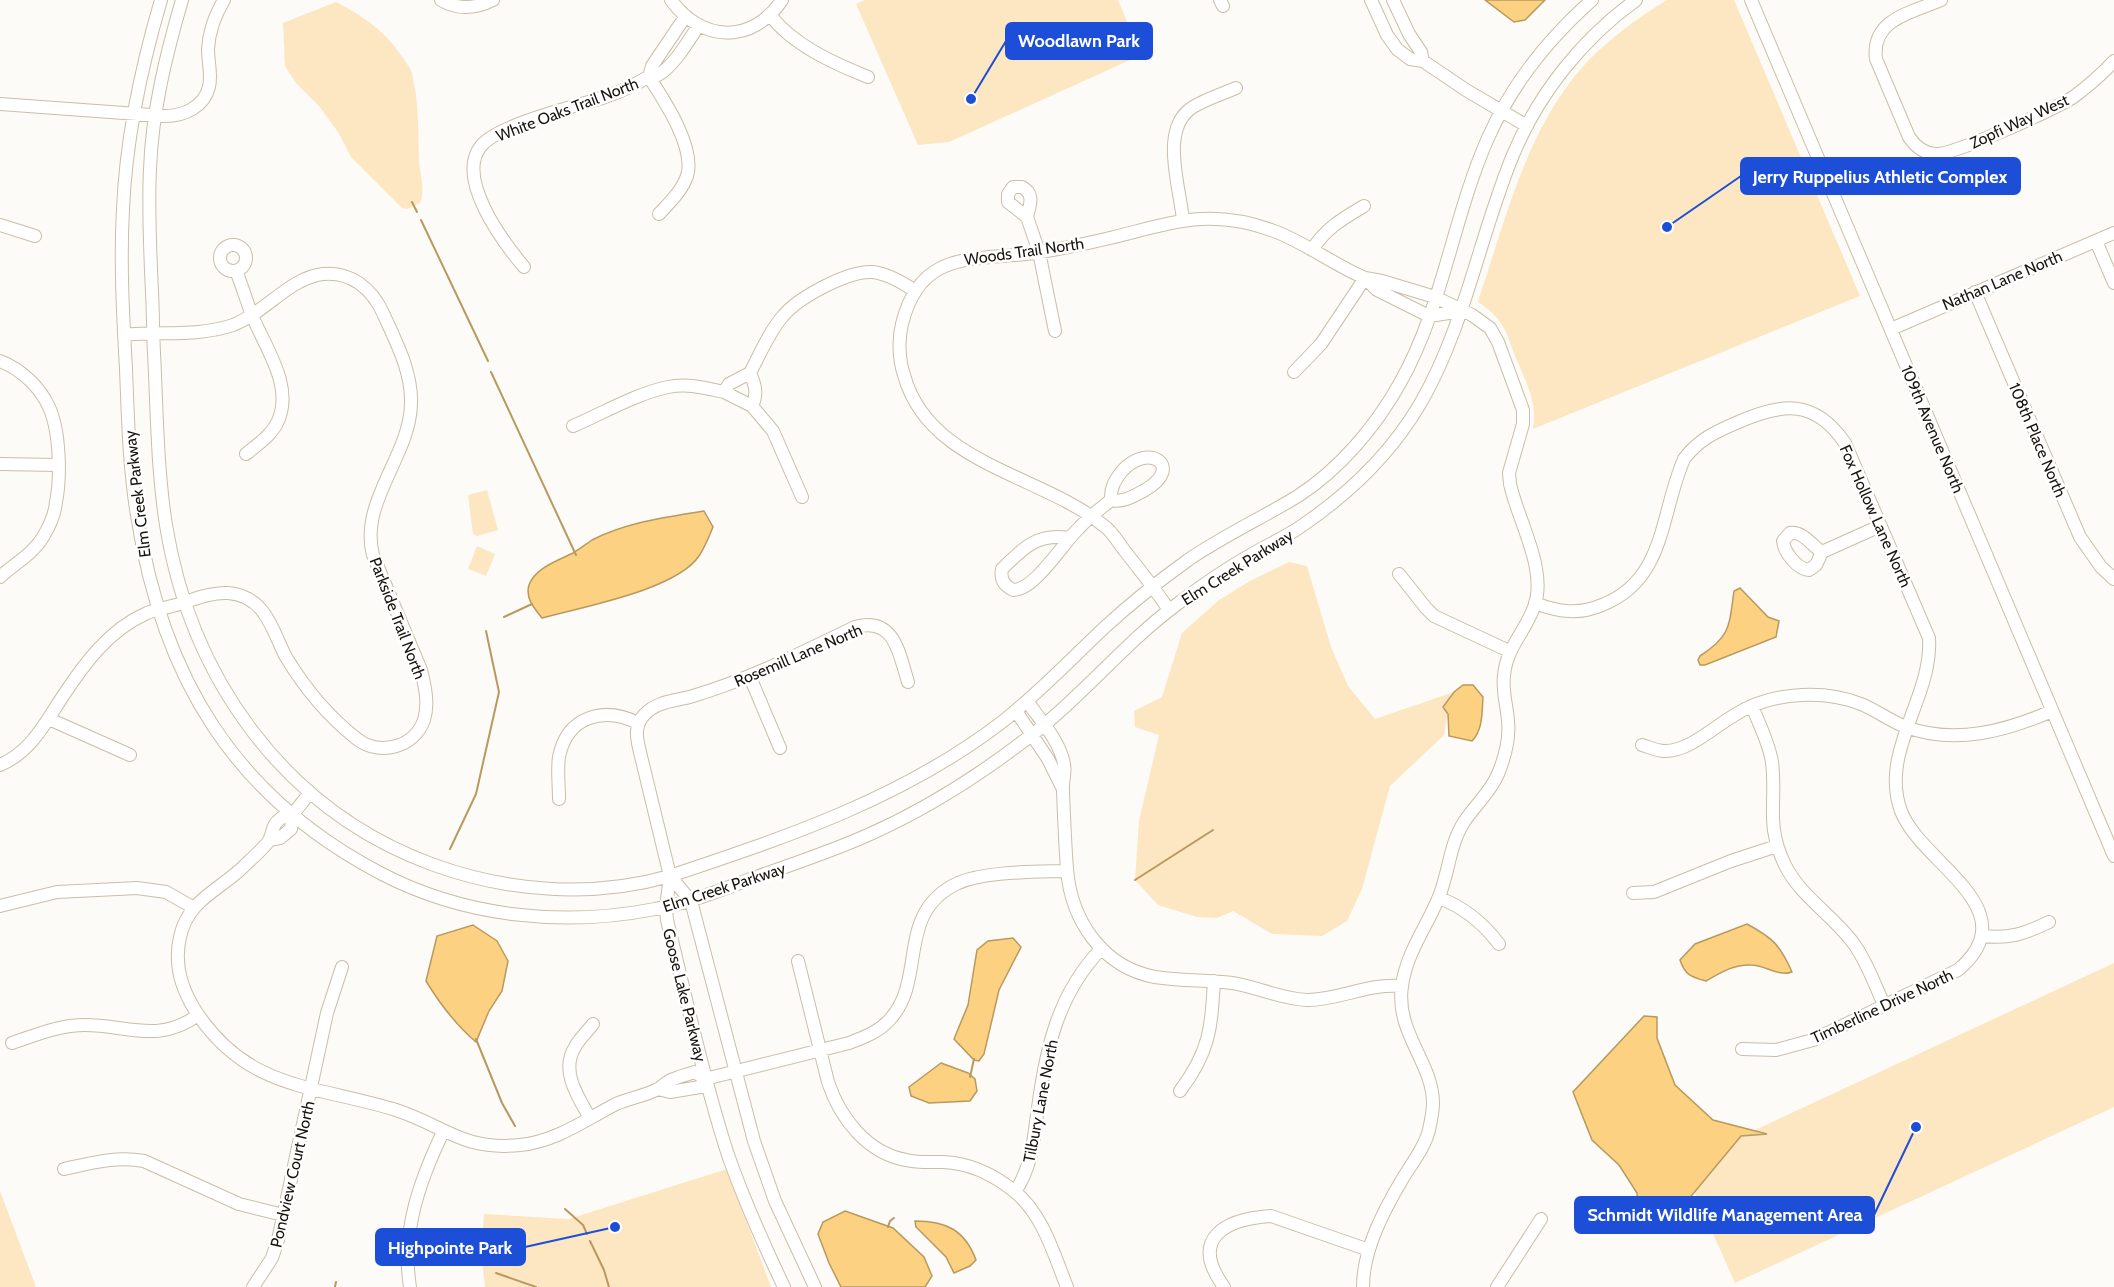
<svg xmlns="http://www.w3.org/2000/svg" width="2114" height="1287" viewBox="0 0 2114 1287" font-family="Cabin,sans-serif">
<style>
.green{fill:#fce7c2}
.water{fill:#fcd282;stroke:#b8995f;stroke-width:1.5}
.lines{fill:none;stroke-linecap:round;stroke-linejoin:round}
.stream{stroke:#b8995f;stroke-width:2}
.minor-casing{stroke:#cabea8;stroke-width:14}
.minor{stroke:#fff;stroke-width:12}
.labels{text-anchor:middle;stroke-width:5;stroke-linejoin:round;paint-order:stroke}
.street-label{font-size:16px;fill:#19150d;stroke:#fff}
.leader{fill:none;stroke:#1d4ed8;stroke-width:2}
.callout-dot{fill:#1d4ed8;stroke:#fff;stroke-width:2}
.callout{fill:#1d4ed8;stroke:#1d4ed8;stroke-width:2}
.callout-label{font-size:18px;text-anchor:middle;font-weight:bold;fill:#fff}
</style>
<rect width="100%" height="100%" fill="#fdfbf7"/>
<path class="green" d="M865,0H1118L1141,55L949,142L918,145L856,4Z
M1667,0H1734L1860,296L1533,429C1538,403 1525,379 1515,356C1511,346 1508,334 1502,325C1496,315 1487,308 1478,302L1479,298C1507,216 1528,123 1590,59C1613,36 1639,17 1667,0Z
M336,2C366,18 384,30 403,58C406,63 411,68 412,74C419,101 418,130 419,157C419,173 426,187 420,203L407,209L402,208L351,157L338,132L319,106L296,83L285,66L283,23Z
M487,490L498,530L477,536L473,534L468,495Z
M477,546L495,554L486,576L468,569Z
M1289,562L1307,566L1331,647L1348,686L1375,719L1451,693L1444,735L1390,786L1362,889L1347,921L1322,936L1272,934L1233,911L1217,918L1197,917L1158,905L1135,880L1139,821L1159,735L1135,727L1134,711L1162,697L1182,633L1219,600L1250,581Z
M2114,963V1107L1735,1283L1682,1164Z
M727,1169L771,1287H485L481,1252L484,1214L569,1219Z
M0,1191L36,1287H0Z"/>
<path class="water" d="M1485,0H1545L1525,20L1514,22Z
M704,511L713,527C709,537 705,547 699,556C676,590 582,607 542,618C534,608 525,598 529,585C535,568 559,560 573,553C580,549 586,544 592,540C627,522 667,517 704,511Z
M1740,588L1768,617L1779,621L1776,637L1705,665H1700L1698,660L1700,656C1731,636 1729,626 1734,591Z
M1463,685H1473L1483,697C1482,712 1483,730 1472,741L1449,736L1448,714L1443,707L1454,692Z
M1747,924C1773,938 1780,945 1792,972C1779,977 1765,965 1751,965C1734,964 1720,973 1706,981C1691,977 1685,975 1680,960L1695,944Z
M473,925L497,941L508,961L502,991L489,1011L476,1042C456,1025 440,1004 426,981L437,936Z
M1013,938L1021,947L999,990L984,1054L979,1061L974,1060L954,1039L968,1005L977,950L988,941Z
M1644,1016L1657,1017V1038L1675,1085L1713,1120L1767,1134L1741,1136L1683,1206L1653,1222L1638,1220L1637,1193L1619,1165L1592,1140L1573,1092Z
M941,1063L968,1073L975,1079L977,1091L970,1101L929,1103L911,1096L909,1087Z
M845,1211L893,1228L924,1257L932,1276L925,1287H841L829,1263L818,1234L823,1222Z
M915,1221C946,1221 965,1230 976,1260L970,1266L954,1273L946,1257L916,1227Z"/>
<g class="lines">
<path class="stream" d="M412,202L417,212
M421,220L488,361
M491,372L576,555
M504,617L532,604
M450,849L476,794L499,692L486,631
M1135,880L1213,830
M476,1039L502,1103L515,1126
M970,1077L974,1059
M565,1209L583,1225L587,1234
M888,1227L890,1221L894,1218
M590,1241L604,1270L609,1287
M496,1273L536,1287
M335,1287L336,1282"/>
<g class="minor-casing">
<path id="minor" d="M161,0C141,68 126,138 123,209C120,263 123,316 126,369C128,418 129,467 137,515C162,677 234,797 382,874C465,917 563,927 655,909C690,903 723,889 756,877C794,864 832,851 868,835C929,808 986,771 1038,730C1087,691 1126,642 1176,605C1201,586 1227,568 1254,553C1269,544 1286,537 1300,527C1349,494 1390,455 1420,404C1465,327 1479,237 1513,155C1538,94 1583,38 1636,0
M182,0C166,55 152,112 150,169C148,210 150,251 152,292C153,312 153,333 154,353C157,410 157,468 166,525C191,679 285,811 434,865C509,892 593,898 670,876C787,837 903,798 1002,722C1039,693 1071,659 1105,627C1131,603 1159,581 1188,560C1223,536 1262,518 1298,496C1340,469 1376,426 1400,383C1443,307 1453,217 1488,138C1512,84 1548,39 1592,0
M441,0C458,10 475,9 493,0
M671,0C701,42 752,45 782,0
M1220,0L1223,6
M1371,0L1387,35L1397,49L1410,59L1423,61L1466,90L1527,126
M1393,0L1409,34L1421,52L1423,61
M1751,0L2114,856
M1941,0C1911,13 1871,19 1876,59L1909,137C1915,146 1923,153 1935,154C1952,156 2054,109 2072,98C2087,87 2101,75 2114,61
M770,15C793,45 833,63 868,77
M649,77C664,100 696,148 687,176C682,191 669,203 659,214
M649,77L652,66L685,17
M0,104L165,116C184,116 204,107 209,87C212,75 208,62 208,49C209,31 215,15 224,0
M1027,217C1030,205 1035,194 1022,187H1013L1008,194V202L1027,217L1039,252L1055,331
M1183,220C1180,187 1159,128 1193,107C1206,99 1222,94 1236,88
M0,225L35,236
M2096,241L2114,283
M220 258a13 13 0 1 1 26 0a13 13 0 1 1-26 0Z
M1312,250C1325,229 1342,219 1364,206
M524,267C503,242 455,178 481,146C498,125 572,107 599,99C611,95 623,91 633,85C639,83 644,78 650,77C654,75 654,77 658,75C674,66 689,40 699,25
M236,271C242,285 246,300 252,315C264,346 294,385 278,421C272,435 258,444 246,454
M1365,278L1377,290L1429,316L1462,311
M1975,292L2080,537L2101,567L2114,579
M1891,329L2114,233
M0,361C21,369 40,387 49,407C60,431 61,477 56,502C55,514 49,527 43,537C33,554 14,564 0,577
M1294,372L1321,344L1365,278
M750,373C760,354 769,332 783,316C798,298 848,270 873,272C888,274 902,282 915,291
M750,373C755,384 758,394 752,406L724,392L729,384Z
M752,406L773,431L802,497
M573,426C601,414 638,393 668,387C687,383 706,388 724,392
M0,464L58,465
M1069,538C1037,533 1023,548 1002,569C1000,580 1004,585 1013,590C1034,591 1064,542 1079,528C1088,518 1100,509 1111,500C1110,488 1115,480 1122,471C1149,441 1185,467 1145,490C1134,496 1123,503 1111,500
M1822,552C1811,545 1803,531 1790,533L1783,541C1784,552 1797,569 1809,570L1816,565L1822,552L1880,526
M1399,574L1426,608L1434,616L1509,651
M1535,603C1558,612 1579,615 1602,605C1666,580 1660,514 1684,459C1698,440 1715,432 1736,423C1781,403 1814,398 1845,443L1929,638C1933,697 1879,752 1901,811C1921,864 2030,909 1958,970L1813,1040L1776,1050L1742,1049
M1169,610C1155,589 1140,570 1124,550C1118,542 1112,531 1103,525C1040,474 928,464 904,375C899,360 898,340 902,324C921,246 978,262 1041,252C1065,248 1090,243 1114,237C1175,222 1211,208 1274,231C1306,243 1334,265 1365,278L1382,281L1435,297L1472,315L1490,328L1498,342L1523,410V424L1509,473L1510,484C1518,521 1548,570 1534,607C1525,632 1506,648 1504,676C1502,691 1507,706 1508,721C1510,740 1505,757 1498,774C1490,793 1475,805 1464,822C1449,845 1449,874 1438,899C1426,928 1406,954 1402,986C1395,1032 1433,1063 1433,1103C1433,1112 1431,1121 1429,1130C1425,1147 1412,1163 1403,1178C1384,1210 1363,1249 1363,1287
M750,677L780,748
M1027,701C1040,720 1060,741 1064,764C1066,772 1062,782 1063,791C1064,817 1065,843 1067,869C1071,920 1102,967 1155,977C1180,981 1206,980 1232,983C1258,987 1281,999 1307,1000C1341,1000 1366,983 1402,986
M1752,706C1759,724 1769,743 1772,762C1777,803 1765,824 1785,865C1800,896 1834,916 1854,944C1867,962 1875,985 1884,1005
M1016,711L1048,759L1062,787
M49,719L130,755
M1642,745C1649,747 1657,751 1664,751C1688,752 1714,727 1733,716C1753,703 1778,696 1802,695C1821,694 1843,697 1861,704C1876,710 1890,721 1906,727C1955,745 2006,731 2052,711
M0,765C31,752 45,723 63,696C84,664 109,630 145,614C155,609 166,608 176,605C192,600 211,592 228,593C242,594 255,601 263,612C273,625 278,642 286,657C304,687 329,717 357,739C379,756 414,748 424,720C429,704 425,686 421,670L373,555C359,502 410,456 411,404C412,371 396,342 383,313C372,289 351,271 323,274C289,278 265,313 233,325C198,337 160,331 124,335
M310,793C304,799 299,808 292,814C289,816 283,816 280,819C271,825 273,835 268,842C261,851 250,860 242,868C218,891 188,900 180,937C174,963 181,988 195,1010C247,1091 316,1085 396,1110C445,1126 463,1151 520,1145C555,1142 585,1120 616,1104C629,1098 645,1096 658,1089C662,1087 665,1083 669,1081C677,1077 686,1075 695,1072L705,1079
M559,799C559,785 557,770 559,757C567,716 604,706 638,723
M269,840L280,838L291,829L292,815
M670,876L691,901L754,1141L775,1201L815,1287
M1633,893L1654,892L1731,861L1777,846
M1439,898C1464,907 1483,923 1499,944
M0,906L57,892L137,888L166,892L194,908
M1982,936C2010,939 2024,934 2049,922
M798,961L828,1082C840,1118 867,1153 906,1160C918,1163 930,1162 943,1162C969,1163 994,1175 1014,1191C1043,1214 1054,1255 1067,1287
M12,1043C36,1035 59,1025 85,1025C127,1025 159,1044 198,1015
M705,1079L849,1043C865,1037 881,1031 892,1017C926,976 896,912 958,883C986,871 1036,872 1067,871
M658,1089L670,1092L700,1087L705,1079
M1180,1091C1210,1051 1211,1029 1214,981
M590,1118C578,1097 560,1071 575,1047C579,1039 587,1032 593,1024
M64,1169C91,1163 116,1156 144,1161L239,1204L283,1215
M1015,1192C1033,1164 1033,1141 1038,1108C1046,1048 1058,994 1101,949
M253,1287L272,1258L278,1240L327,1013L342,967
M410,1287C401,1232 420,1180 443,1132
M784,1287C763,1243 743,1198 727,1152C703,1076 686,998 667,920L666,907L670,876L639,748C636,735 635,724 645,714C657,701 677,701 693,696C750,679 801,653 855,627C895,616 899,654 908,682
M1224,1287C1189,1239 1224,1219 1271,1216L1369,1250
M1497,1287L1541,1219"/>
</g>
<use href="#minor" class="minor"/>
</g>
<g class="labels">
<g class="street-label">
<text transform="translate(567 109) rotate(-21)" y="6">White Oaks Trail North</text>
<text transform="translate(2019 121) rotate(-25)" y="6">Zopfi Way West</text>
<text transform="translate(1024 251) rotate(-8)" y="6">Woods Trail North</text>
<text transform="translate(2002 280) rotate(-23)" y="6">Nathan Lane North</text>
<text transform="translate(1933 429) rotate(67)" y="6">109th Avenue North</text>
<text transform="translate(2038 440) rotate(67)" y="6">108th Place North</text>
<text transform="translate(137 494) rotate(-97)" y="6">Elm Creek Parkway</text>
<text transform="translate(1876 516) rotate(66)" y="6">Fox Hollow Lane North</text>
<text transform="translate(1237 567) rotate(-32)" y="6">Elm Creek Parkway</text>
<text transform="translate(398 618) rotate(69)" y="6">Parkside Trail North</text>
<text transform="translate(798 655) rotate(-23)" y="6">Rosemill Lane North</text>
<text transform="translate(724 887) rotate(-18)" y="6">Elm Creek Parkway</text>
<text transform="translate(685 995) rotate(76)" y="6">Goose Lake Parkway</text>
<text transform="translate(1882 1006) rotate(-25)" y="6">Timberline Drive North</text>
<text transform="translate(1040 1101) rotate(-79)" y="6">Tilbury Lane North</text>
<text transform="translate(292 1174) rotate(-77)" y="6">Pondview Court North</text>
</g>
</g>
<path class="leader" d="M971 99L1006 41M1667 227L1741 176M1916 1127L1874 1215M615 1227L525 1247"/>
<g class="callout-dot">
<circle cx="971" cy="99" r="6"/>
<circle cx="1667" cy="227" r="6"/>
<circle cx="1916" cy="1127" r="6"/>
<circle cx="615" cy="1227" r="6"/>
</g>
<g class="callout">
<rect x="1006" y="23" width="146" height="36" rx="6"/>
<rect x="1741" y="158" width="279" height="36" rx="6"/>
<rect x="1575" y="1197" width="299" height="36" rx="6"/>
<rect x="376" y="1229" width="149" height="36" rx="6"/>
</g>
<g class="callout-label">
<text x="1079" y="47">Woodlawn Park</text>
<text x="1880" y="183">Jerry Ruppelius Athletic Complex</text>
<text x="1725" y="1221">Schmidt Wildlife Management Area</text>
<text x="450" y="1254">Highpointe Park</text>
</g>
</svg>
